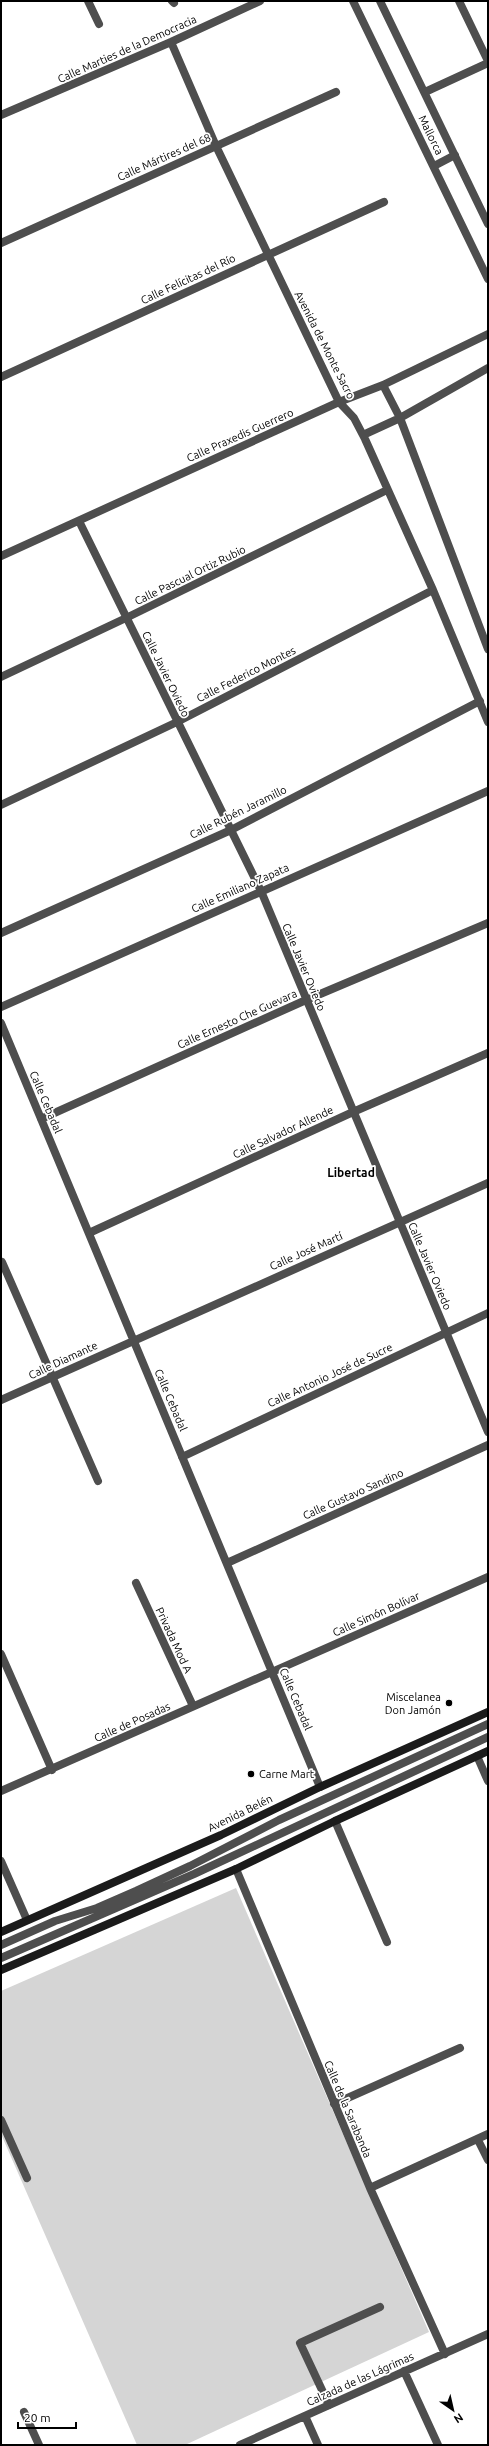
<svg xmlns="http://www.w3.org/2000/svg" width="489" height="2446" viewBox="0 0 489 2446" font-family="Ubuntu,sans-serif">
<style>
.green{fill:#d5d5d5}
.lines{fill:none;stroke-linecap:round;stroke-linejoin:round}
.lane{stroke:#4e4e4e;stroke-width:8}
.street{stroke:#4e4e4e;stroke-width:8}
.secondary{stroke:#1b1b1b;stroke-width:8}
.poi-dot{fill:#000;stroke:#fff;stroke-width:1.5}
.labels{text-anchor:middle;stroke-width:3.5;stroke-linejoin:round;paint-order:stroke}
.street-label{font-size:11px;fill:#000;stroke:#fff}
.poi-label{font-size:11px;fill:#000;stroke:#fff;text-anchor:end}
.neighbourhood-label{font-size:12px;font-weight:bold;fill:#000;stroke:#fff}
</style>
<rect width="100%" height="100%" fill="#fff"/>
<path class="green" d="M236,1888L429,2332L185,2445H137L1,2134V1991Z"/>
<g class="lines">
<path class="lane" d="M88,1L99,24
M172,1L174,3
M1,1861L27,1920
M1,1945L55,1921L97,1908L136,1891L190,1866L279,1820L488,1724
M1,1958L194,1874L488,1737
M1,2120L27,2178
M329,2405L300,2343L380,2307
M24,2412L39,2445"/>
<path class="street" d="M353,1L488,279
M380,1L488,224
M459,1L488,61
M171,42L216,146L339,402L354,418L365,439L433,590L488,722
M425,92L488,63
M1,115L171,42L260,1
M434,166L455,155
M1,243L336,92
M1,377L384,202
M383,385L400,418L488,649
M363,435L400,418L488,368
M79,521L261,891L488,1432
M1,556L339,402L383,385L488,334
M1,677L126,618L387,490
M1,805L177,722L433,590
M1,933L231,830L480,701
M1,1007L488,791
M1,1023L320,1787
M41,1119L306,1000L488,923
M89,1233L353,1112L488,1053
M2,1262L98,1481
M1,1400L488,1183
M182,1457L488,1313
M227,1563L488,1445
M136,1583L193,1706
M1,1654L52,1770
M477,1756L488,1781
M1,1791L488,1577
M335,1821L387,1942
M236,1869L370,2188L445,2354
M334,2104L460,2048
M478,2140L488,2160
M370,2188L488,2134
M404,2371L438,2445
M305,2416L318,2445
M240,2445L488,2334"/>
<path class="secondary" d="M1,1932L221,1835L320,1787L488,1712
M1,1970L236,1869L335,1821L488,1751"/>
</g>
<g class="poi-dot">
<circle cx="449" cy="1703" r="4"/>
<circle cx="251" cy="1774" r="4"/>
</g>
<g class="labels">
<g class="street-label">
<text transform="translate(127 49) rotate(-24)" y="4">Calle Marties de la Democracia</text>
<text transform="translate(431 135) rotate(64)" y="4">Mallorca</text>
<text transform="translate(164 157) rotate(-24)" y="4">Calle Mártires del 68</text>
<text transform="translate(188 279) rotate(-25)" y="4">Calle Felícitas del Río</text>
<text transform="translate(325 345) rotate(63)" y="4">Avenida de Monte Sacro</text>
<text transform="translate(240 435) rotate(-24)" y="4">Calle Praxedis Guerrero</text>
<text transform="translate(190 575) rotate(-26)" y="4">Calle Pascual Ortiz Rubio</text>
<text transform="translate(166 674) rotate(64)" y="4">Calle Javier Oviedo</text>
<text transform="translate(246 674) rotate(-27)" y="4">Calle Federico Montes</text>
<text transform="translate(238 812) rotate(-26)" y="4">Calle Rubén Jaramillo</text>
<text transform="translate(240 888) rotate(-24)" y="4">Calle Emiliano Zapata</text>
<text transform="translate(304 967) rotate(67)" y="4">Calle Javier Oviedo</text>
<text transform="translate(237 1019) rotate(-24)" y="4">Calle Ernesto Che Guevara</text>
<text transform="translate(46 1102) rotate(67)" y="4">Calle Cebadal</text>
<text transform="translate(283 1132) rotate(-25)" y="4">Calle Salvador Allende</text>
<text transform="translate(306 1251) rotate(-24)" y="4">Calle José Martí</text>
<text transform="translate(430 1266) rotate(67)" y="4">Calle Javier Oviedo</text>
<text transform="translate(63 1360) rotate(-25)" y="4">Calle Diamante</text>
<text transform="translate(330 1375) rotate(-25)" y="4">Calle Antonio José de Sucre</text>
<text transform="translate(171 1400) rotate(67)" y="4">Calle Cebadal</text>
<text transform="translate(353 1494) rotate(-24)" y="4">Calle Gustavo Sandino</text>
<text transform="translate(376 1614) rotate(-24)" y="4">Calle Simón Bolívar</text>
<text transform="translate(174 1640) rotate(65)" y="4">Privada Mod A</text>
<text transform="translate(296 1699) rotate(67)" y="4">Calle Cebadal</text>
<text transform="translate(132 1722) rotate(-24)" y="4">Calle de Posadas</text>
<text transform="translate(240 1813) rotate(-26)" y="4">Avenida Belén</text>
<text transform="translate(348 2109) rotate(67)" y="4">Calle de la Sarabanda</text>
<text transform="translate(360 2379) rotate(-24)" y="4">Calzada de las Lágrimas</text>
</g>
<g class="poi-label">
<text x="441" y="1701">Miscelanea<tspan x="441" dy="13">Don Jamón</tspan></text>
<text x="259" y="1778" text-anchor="start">Carne Mart</text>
</g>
<g class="neighbourhood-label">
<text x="351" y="1177">Libertad</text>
</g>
</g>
<rect width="489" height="2446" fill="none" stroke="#000000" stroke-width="4"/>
<g transform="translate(453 2410) rotate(146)" stroke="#ffffff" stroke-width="3" paint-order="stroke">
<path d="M0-3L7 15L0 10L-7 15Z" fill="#000000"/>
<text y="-6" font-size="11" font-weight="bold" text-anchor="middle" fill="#000000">N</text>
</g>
<path d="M18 2422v6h58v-6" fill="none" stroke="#000000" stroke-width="2"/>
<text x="24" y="2422" font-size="12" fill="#000000" stroke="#ffffff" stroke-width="3" paint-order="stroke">20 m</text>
</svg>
